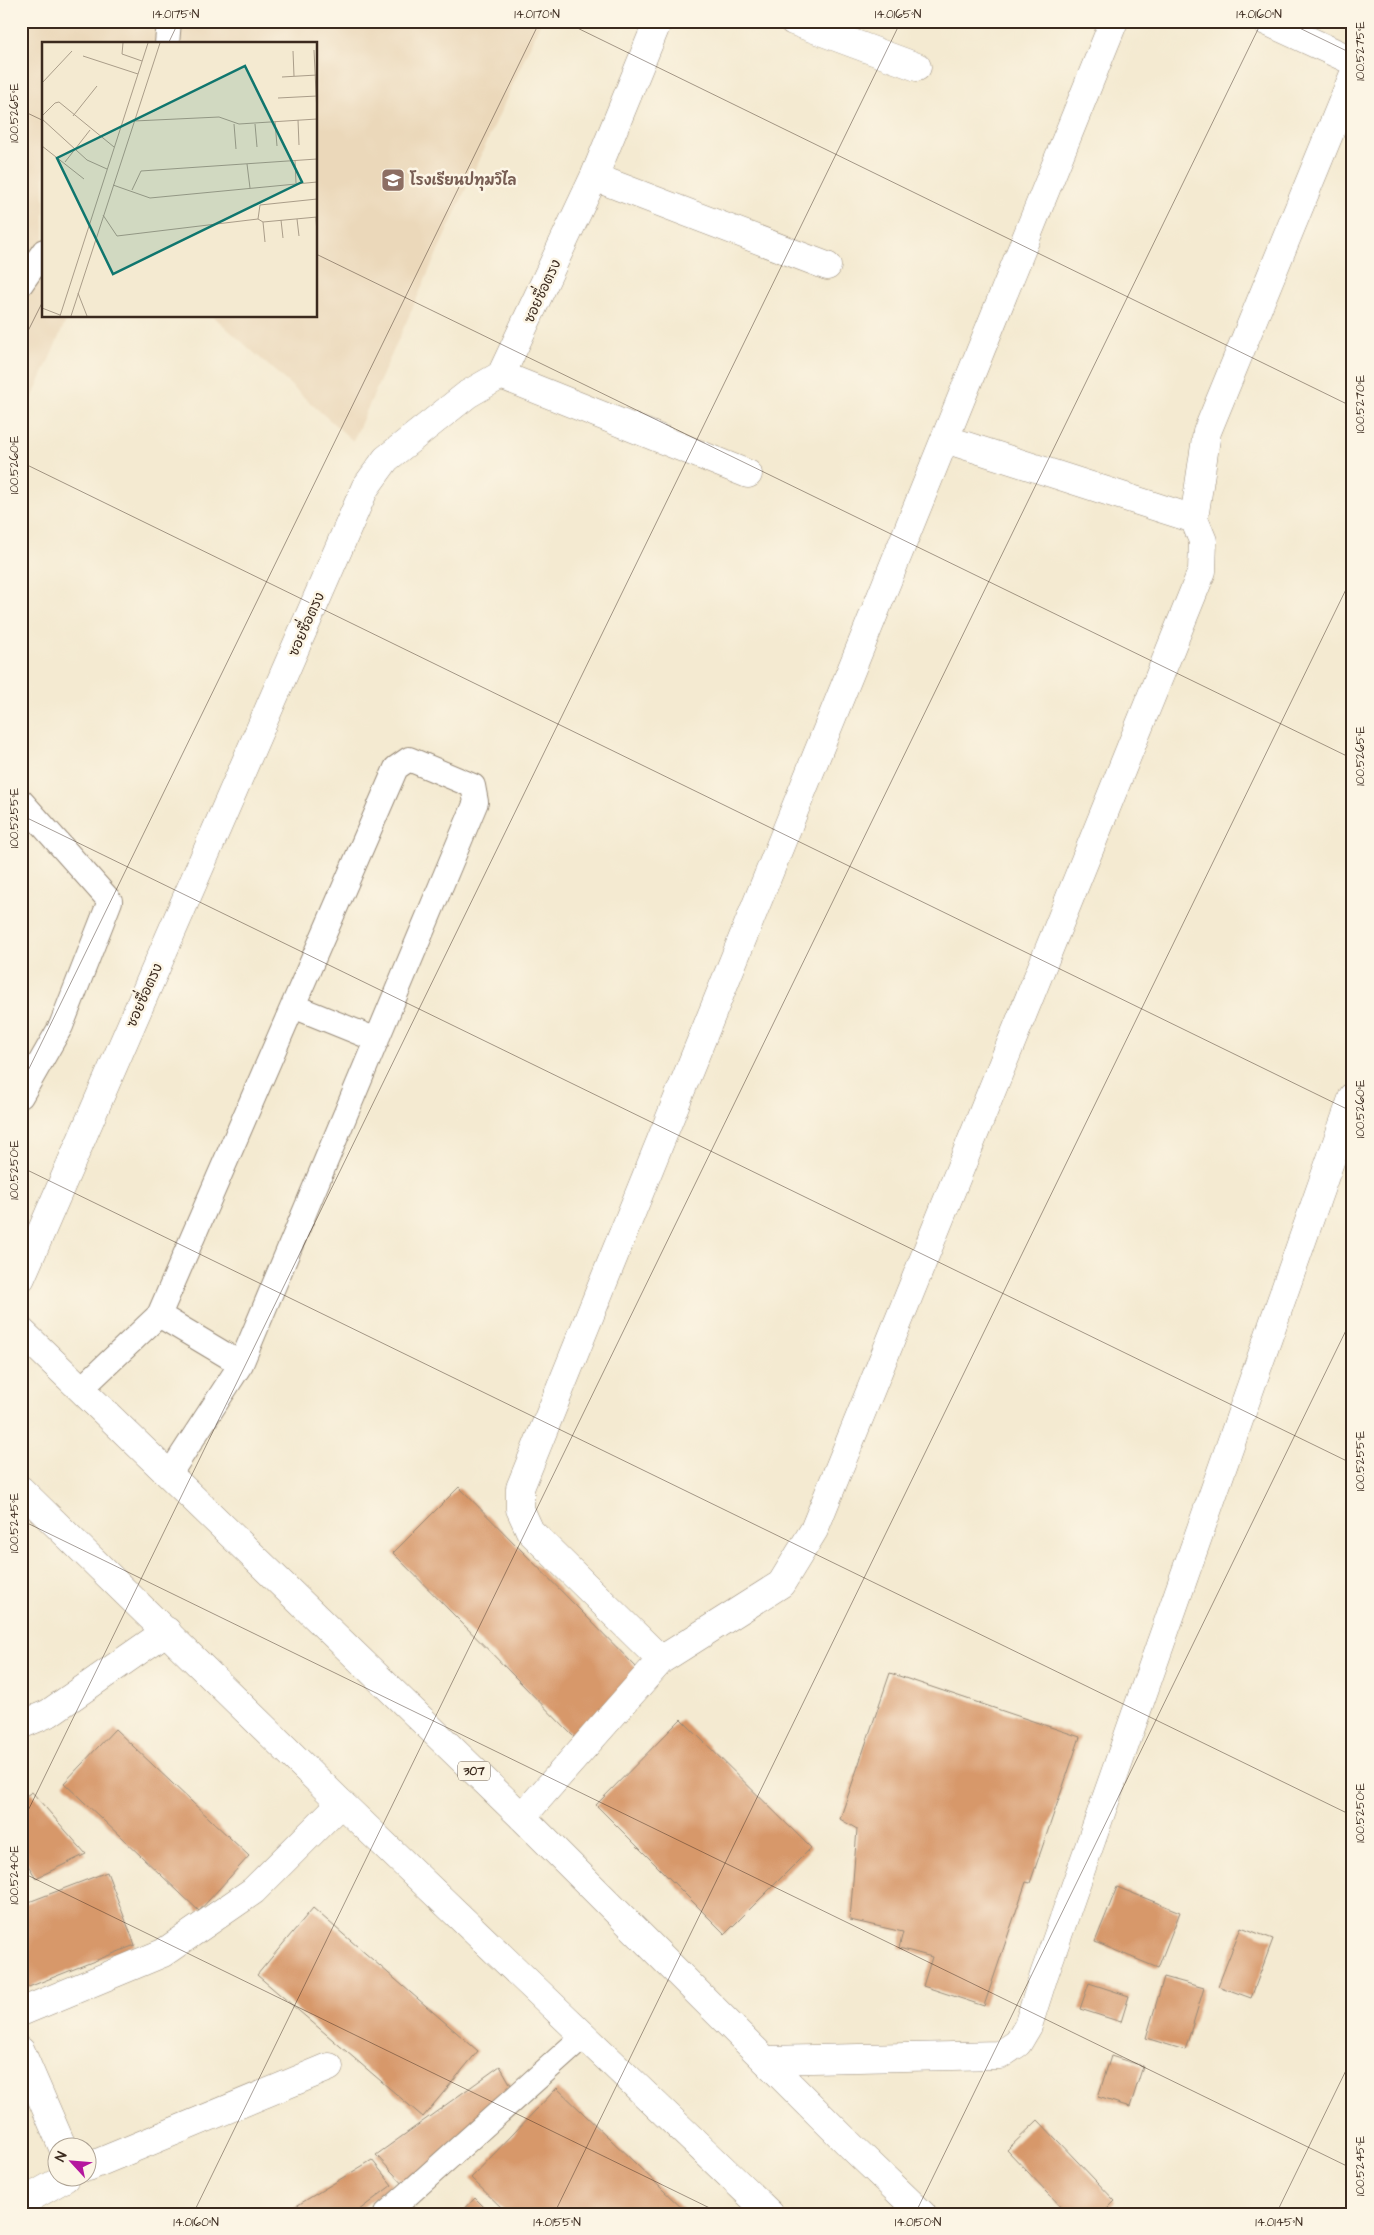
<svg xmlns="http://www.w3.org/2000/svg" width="1374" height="2235" viewBox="0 0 1374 2235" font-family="'Architects Daughter','Playpen Sans Thai',sans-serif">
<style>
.built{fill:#ebd8ba}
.building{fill:#d7986b}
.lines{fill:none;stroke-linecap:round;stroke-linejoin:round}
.service-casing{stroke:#988a78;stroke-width:26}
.minor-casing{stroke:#988a78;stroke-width:29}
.primary-casing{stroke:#988a78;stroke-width:29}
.service{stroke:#fff;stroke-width:24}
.minor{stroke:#fff;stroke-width:28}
.primary{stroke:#fff;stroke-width:28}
.ticks{fill:none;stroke:#3b2a1e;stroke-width:1;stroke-opacity:0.45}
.labels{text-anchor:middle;stroke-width:5;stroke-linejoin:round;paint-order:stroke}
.shield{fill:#fcf5e5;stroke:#75675a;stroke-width:1}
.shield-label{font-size:12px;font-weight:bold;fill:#3b2a1e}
.education-label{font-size:14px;font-weight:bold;fill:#785e54;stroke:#fcf5e5;text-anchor:start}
.street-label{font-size:14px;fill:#3b2a1e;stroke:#fcf5e5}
.inset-road{fill:none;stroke:#aa9d89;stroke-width:1}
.view{fill:#0f766e;fill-opacity:0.15;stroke:#0f766e;stroke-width:2.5}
.inset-edge{fill:none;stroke:#3b2a1e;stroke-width:2.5}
.neatline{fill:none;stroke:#3b2a1e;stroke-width:2}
.ticks-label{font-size:12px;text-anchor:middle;fill:#3b2a1e}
</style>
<rect width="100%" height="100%" fill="#fcf5e5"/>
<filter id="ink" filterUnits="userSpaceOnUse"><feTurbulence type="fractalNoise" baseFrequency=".02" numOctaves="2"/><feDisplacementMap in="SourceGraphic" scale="10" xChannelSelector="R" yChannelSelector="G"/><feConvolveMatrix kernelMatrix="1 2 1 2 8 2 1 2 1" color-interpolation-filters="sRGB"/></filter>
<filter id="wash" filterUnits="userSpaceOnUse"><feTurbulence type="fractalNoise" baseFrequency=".0096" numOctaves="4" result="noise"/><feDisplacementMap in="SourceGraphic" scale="20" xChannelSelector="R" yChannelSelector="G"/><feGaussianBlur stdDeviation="1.12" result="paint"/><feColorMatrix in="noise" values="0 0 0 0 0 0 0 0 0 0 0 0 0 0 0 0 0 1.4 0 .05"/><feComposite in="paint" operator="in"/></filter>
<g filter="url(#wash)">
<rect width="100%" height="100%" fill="#f4ead1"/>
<path class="built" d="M21,21H541L353,441L213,316H316V44H44V316H68L21,424Z"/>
<g id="blocks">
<path class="building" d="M459,1487L641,1672L575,1738L393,1553Z
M890,1673L1080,1737L1030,1883L1026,1882L984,2006L923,1986L932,1957L899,1948L903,1932L850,1920L857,1829L840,1819Z
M681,1719L811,1848L725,1934L596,1805Z
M115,1729L249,1856L199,1911L64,1783Z
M32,1792L86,1854L36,1878L21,1854V1810L24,1808L21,1799Z
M107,1872L135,1945L21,1990V1905Z
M1117,1887L1180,1912L1158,1968L1095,1942Z
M313,1908L478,2051L423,2117L257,1975Z
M1241,1927L1273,1939L1251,1998L1218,1986Z
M1164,1977L1204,1988L1185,2050L1146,2038Z
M1089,1983L1129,1996L1121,2022L1080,2009Z
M1111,2056L1143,2066L1130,2107L1098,2097Z
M500,2066L511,2085L407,2188L376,2155Z
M557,2088L688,2214H508L471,2178Z
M1038,2120L1115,2201L1102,2214H1068L1007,2150Z
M372,2160L392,2185L354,2214H290L288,2211Z
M475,2198L491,2214H460Z"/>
</g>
</g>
<g filter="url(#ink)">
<use href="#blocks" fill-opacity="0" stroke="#988a78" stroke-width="1"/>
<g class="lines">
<g class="service-casing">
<path id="service" d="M167,44L169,21
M21,284L44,251
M21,801L110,901L61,1026L21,1096
M293,1006L377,1040
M159,1315L396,768L409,759L473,786L476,802L241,1364
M81,1389L159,1315L241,1364L169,1475
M386,2214L584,2036"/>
</g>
<g class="minor-casing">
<path id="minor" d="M793,21L917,67
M1266,21L1353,61
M594,177L827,266
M501,375L748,474
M945,439L1194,519
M21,1278L365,488L386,459L468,394L501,375L594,177L658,21
M661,1660L530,1531L520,1509V1488L1114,21
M21,1725L49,1713L167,1631
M522,1817L661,1660L781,1584L814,1530L1202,571L1203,541L1194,519L1207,432L1353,76
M21,2012L163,1953L253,1891L341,1803
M21,2051L63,2148
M765,2060L1000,2055L1018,2043L1028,2026L1044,1975L1353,1096
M88,2167L329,2067
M21,2203L65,2178"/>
</g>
<g class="primary-casing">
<path id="primary" d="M21,1331L522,1817L852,2147L922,2214
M21,1490L341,1803L770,2214"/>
</g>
<use href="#service" class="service"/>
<use href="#minor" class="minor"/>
<use href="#primary" class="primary"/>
</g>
</g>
<path class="ticks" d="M563,21L1353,407M1285,21L1353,54M168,44L179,21M21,110L44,121M316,254L1353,759M21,345L44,299M21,462L1353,1112M21,815L1353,1464M21,1085L540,21M21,1167L1353,1816M21,1520L1353,2169M21,1825L901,21M21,1872L722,2214M193,2214L1262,21M554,2214L1353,575M915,2214L1353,1316M1276,2214L1353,2056"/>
<defs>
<g id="school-square" transform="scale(1.25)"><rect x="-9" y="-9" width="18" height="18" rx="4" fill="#8d6e63" stroke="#fcf5e5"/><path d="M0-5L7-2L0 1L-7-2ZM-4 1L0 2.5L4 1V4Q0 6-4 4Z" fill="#fff"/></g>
</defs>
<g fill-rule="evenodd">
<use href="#school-square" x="393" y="180"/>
</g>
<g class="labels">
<rect class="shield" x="458" y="1761.5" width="32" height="19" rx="4"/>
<g class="shield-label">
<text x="474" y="1775">307</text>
</g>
<g class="education-label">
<text x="410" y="185">โรงเรียนปทุมวิไล</text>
</g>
<g class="street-label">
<text transform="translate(542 291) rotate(-65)" y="5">ซอยซื่อตรง</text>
<text transform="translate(306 624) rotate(-66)" y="5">ซอยซื่อตรง</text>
<text transform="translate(144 995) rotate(-66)" y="5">ซอยซื่อตรง</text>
</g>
</g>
<g transform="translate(42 42)">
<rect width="275" height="275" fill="#f4ead1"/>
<path class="inset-road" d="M81,1L80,12L100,19M272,8L275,72M251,9L252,34M41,14L96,32M240,35L275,33M0,41L30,9M236,56L275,54M0,74L13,61L17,60L72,105M31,74L55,44M0,77L45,118L65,127M256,78L257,103M92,79L177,75L197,82L275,77M233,80L235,104M192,82L194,107M213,82L215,105M0,104L42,137M253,119L254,141M23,120L48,88M205,122L208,146M71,143L108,156L275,140M90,148L99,129L275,117M61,173L75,194L216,177L221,180L275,175M274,175L275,194M216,177L218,163L275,157M255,177L257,194M239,178L241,196M221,180L223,200M36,251L45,274M0,266L18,273M18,274L106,1M29,274L118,1"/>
<path class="view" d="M203,24L260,140L71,232L15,116Z"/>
<rect width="275" height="275" class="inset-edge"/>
</g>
<rect width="1374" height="2235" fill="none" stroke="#fcf5e5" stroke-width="55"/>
<g transform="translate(72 2162) rotate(296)"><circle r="24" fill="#fcf5e5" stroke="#afa495"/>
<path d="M0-4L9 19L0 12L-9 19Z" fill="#b5179e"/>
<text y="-8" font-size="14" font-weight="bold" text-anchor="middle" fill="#3b2a1e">N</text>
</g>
<rect x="28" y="28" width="1318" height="2180" class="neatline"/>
<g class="ticks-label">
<text x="176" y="18">14.0175°N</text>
<text x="537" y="18">14.0170°N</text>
<text x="898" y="18">14.0165°N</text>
<text x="1259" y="18">14.0160°N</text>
<text transform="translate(1360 51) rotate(-90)" y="4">100.5275°E</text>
<text transform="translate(14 113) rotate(-90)" y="4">100.5265°E</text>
<text transform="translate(1360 404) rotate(-90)" y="4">100.5270°E</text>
<text transform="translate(14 465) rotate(-90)" y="4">100.5260°E</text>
<text transform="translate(1360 756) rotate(-90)" y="4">100.5265°E</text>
<text transform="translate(14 818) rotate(-90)" y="4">100.5255°E</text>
<text transform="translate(1360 1109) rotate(-90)" y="4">100.5260°E</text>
<text transform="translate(14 1170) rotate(-90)" y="4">100.5250°E</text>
<text transform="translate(1360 1461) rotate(-90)" y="4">100.5255°E</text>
<text transform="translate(14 1523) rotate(-90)" y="4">100.5245°E</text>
<text transform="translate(1360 1813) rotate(-90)" y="4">100.5250°E</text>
<text transform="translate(14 1875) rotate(-90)" y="4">100.5240°E</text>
<text transform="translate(1360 2166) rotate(-90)" y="4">100.5245°E</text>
<text x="196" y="2226">14.0160°N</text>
<text x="557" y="2226">14.0155°N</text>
<text x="918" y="2226">14.0150°N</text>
<text x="1279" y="2226">14.0145°N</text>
</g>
</svg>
